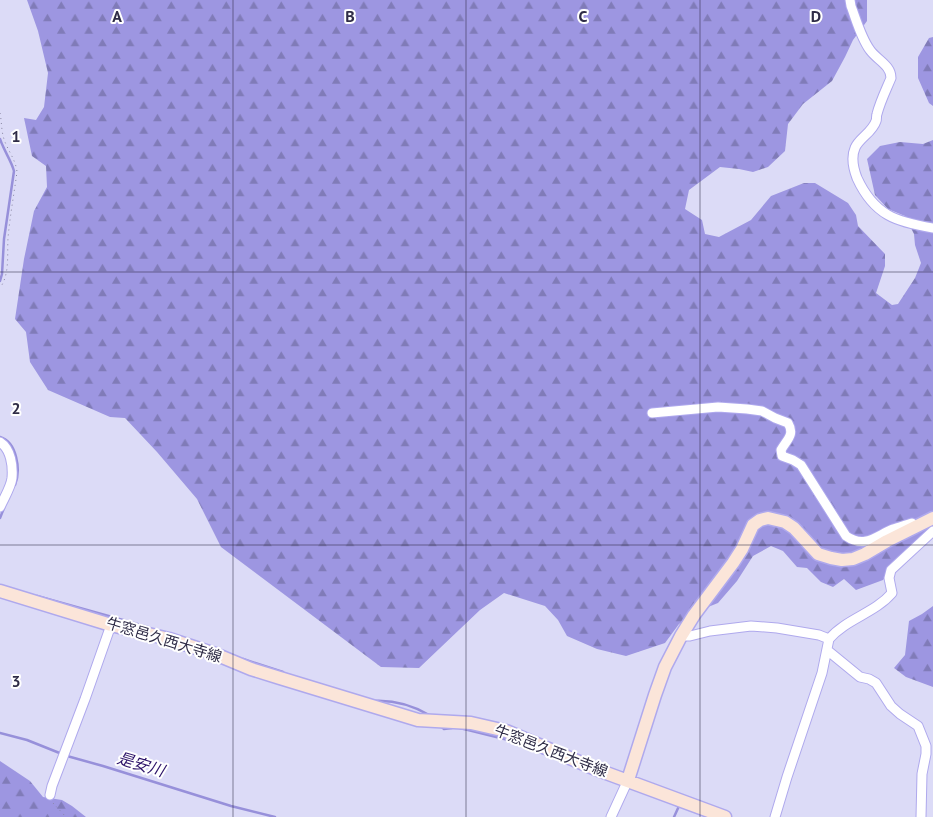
<svg xmlns="http://www.w3.org/2000/svg" width="933" height="817" viewBox="0 0 933 817" font-family="'PT Sans','Noto Sans JP',sans-serif">
<style>
.forest{fill:url(#forest-firs)}
.lines{fill:none;stroke-linecap:round;stroke-linejoin:round}
.stream{stroke:#9790da;stroke-width:2.5}
.minor-casing{stroke:#afa9ed;stroke-width:11}
.secondary-casing{stroke:#afa9ed;stroke-width:15}
.path{stroke:#8785a1;stroke-width:1;stroke-dasharray:1 4;stroke-linecap:butt}
.minor{stroke:#fff;stroke-width:9}
.secondary{stroke:#fbe5d9;stroke-width:12}
.grid{fill:none;stroke:#2f2c47;stroke-width:1;stroke-opacity:0.55}
.labels{text-anchor:middle;stroke-width:4;stroke-linejoin:round;paint-order:stroke}
.street-label{font-size:15px;fill:#2f2c47;stroke:#fff}
.water-label{font-size:16px;font-style:italic;fill:#2b1168;stroke:#fff}
.grid-label{font-size:16px;text-anchor:middle;font-weight:bold;fill:#2f2c47;stroke:#fff;stroke-width:4;stroke-linejoin:round;paint-order:stroke}
</style>
<defs>
<pattern id="forest-firs" width="22" height="20" patternUnits="userSpaceOnUse" patternTransform="scale(1.25)"><rect width="22" height="20" fill="#9d96e1"/><path d="M5 1l3.5 6h-7zM16 11l3.5 6h-7z" fill="#807bb8"/></pattern>
</defs>
<rect width="100%" height="100%" fill="#dcdbf7"/>
<path class="forest" d="M27,0H867V21L853,40L845,57L832,81L803,104L788,124L785,151L768,167L753,172L739,169L720,167L689,190L685,209L702,220L705,234L719,237L751,220L771,196L804,183H815L848,203L856,215L858,226L885,254V266L876,293L892,305L898,304L915,278L921,263L915,245L914,234L905,216L888,209L875,195L867,159L880,146L900,142L923,144L933,140V527L906,551L883,580L856,590L844,579L833,587L821,582L807,568L797,567L783,551L771,546L753,556L737,581L718,603L703,609L679,624L665,643L626,656L597,649L567,636L558,620L545,606L504,593L480,610L419,668L381,667L221,547L197,499L157,452L125,418L110,417L48,390L30,362L26,332L15,319L24,259L34,211L47,187L46,166L32,156L24,118L36,120L44,107L48,73L38,31Z
M933,37V106L929,103L918,78V57L929,38Z
M933,606V687L906,677L894,668L905,655L909,621L922,614Z
M0,761L30,781L43,797L62,800L72,806L86,817H0Z"/>
<g class="lines">
<path class="stream" d="M0,139C4,151 11,160 14,171L4,239L2,274L0,281
M0,437C17,442 21,470 15,485
M0,518L4,508
M37,596L148,627
M243,659L283,672
M374,701C393,700 414,706 431,716
M442,727L444,729L452,728
M460,728L512,741L552,757
M0,733L27,740L67,756L103,766L231,806L275,817
M674,817L679,806L676,805"/>
<g class="minor-casing">
<path id="minor" d="M850,0L851,6C856,19 861,38 870,50C877,60 891,65 891,78C886,90 880,102 877,114C876,116 877,119 876,121C872,133 859,138 855,148C851,157 854,170 857,178C874,215 896,222 933,228
M652,413L718,407L747,409L762,411L775,418L788,423C795,435 787,439 781,450L782,456L793,460L801,465L846,536C865,549 876,536 893,529C899,527 906,525 912,523
M0,442C11,449 13,466 12,478C11,487 4,498 0,507
M681,636H690L710,631L751,626L777,628L819,635L829,639L822,673L787,777L775,817
M829,639C846,619 875,613 892,593L889,578L891,570L933,531
M827,650L860,677L869,679L876,683L891,706L900,714L918,726L926,746V754L922,774L921,817
M50,795L52,786L85,699L111,625
M611,817L628,780"/>
</g>
<g class="secondary-casing">
<path id="secondary" d="M0,591L111,625L169,639L215,654L251,669L280,678L418,720L471,723L506,731L598,770L725,817
M628,780L655,695L665,667L681,636L694,615L733,563L742,549L753,525L760,520L768,518L785,522L794,528L818,554L831,558L842,560L853,559L865,554L887,541L933,518"/>
</g>
<path class="path" d="M0,113C2,123 1,132 5,142C9,152 16,161 17,172C14,194 10,216 8,238C7,254 10,274 0,288
M53,803L66,817"/>
<use href="#minor" class="minor"/>
<use href="#secondary" class="secondary"/>
</g>
<path class="grid" d="M233,0V817M466,0V817M700,0V817M0,272H933M0,545H933"/>
<g class="labels">
<g class="street-label">
<text transform="translate(164 640) rotate(17)" y="5">牛窓邑久西大寺線</text>
<text transform="translate(551 751) rotate(21)" y="5">牛窓邑久西大寺線</text>
</g>
<g class="water-label">
<text transform="translate(141 764) rotate(17)" y="6">是安川</text>
</g>
</g>
<g class="grid-label">
<text x="117" y="22">A</text>
<text x="350" y="22">B</text>
<text x="583" y="22">C</text>
<text x="816" y="22">D</text>
<text x="16" y="142">1</text>
<text x="16" y="414">2</text>
<text x="16" y="687">3</text>
</g>
</svg>
